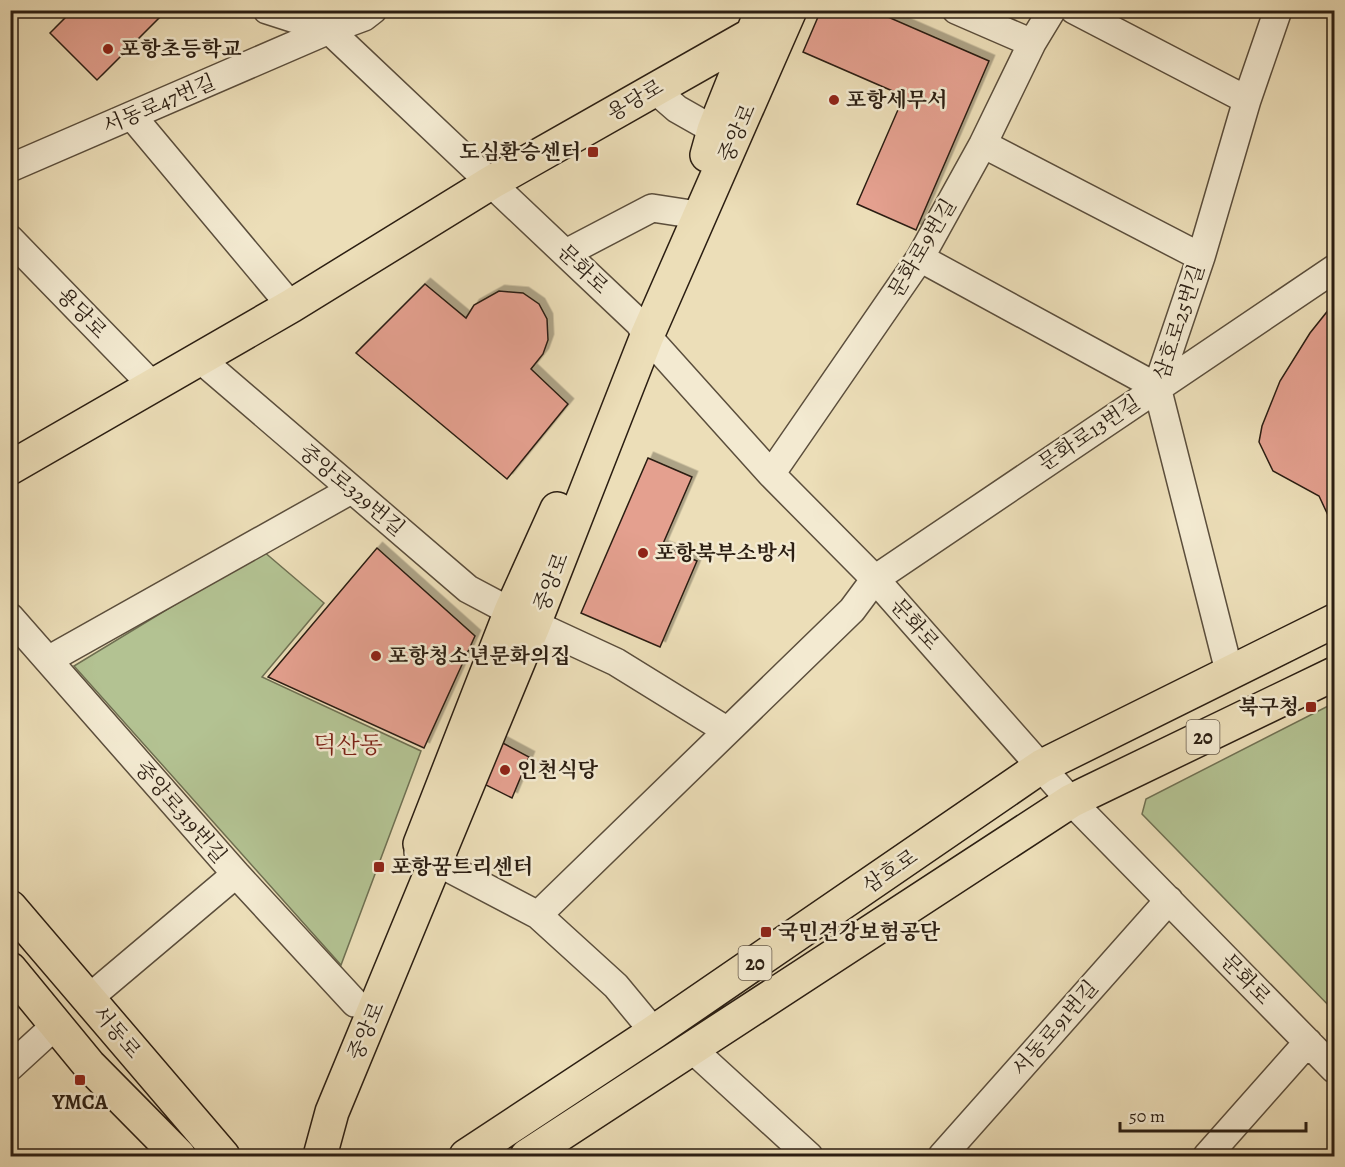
<svg xmlns="http://www.w3.org/2000/svg" width="1345" height="1167" viewBox="0 0 1345 1167" font-family="Alegreya,'Noto Serif KR',serif">
<style>
.green{fill:#b3c292;stroke:#6f7052;stroke-width:1.5}
.building{fill:#e4a08f;stroke:#2b1e12;stroke-width:1.5;filter:url(#shadow)}
.lines{fill:none;stroke-linecap:round;stroke-linejoin:round}
.minor-casing{stroke:#5b4e3c;stroke-width:30}
.major-casing{stroke:#2b1e12;stroke-width:36}
.minor{stroke:#f3ead1;stroke-width:27}
.major{stroke:#ecdeb8;stroke-width:33}
.poi-dot{fill:#8f2418;stroke:#f3ead1;stroke-width:2}
.labels{text-anchor:middle;stroke-width:5;stroke-linejoin:round;paint-order:stroke}
.shield{fill:#f3ead1;stroke:#675b4b;stroke-width:1.5}
.shield-label{font-size:20px;font-weight:bold;fill:#2b1e12}
.poi-label{font-size:21px;font-weight:bold;fill:#2b1e12;stroke:#f3ead1;text-anchor:start}
.street-label{font-size:21px;fill:#2b1e12;stroke:#f3ead1}
.quarter-label{font-size:24px;fill:#7a1f14;stroke:#f3ead1}
</style>
<defs>
<filter id="shadow"><feDropShadow dx="5.5" dy="-5.5" stdDeviation="0" flood-color="#0004"/></filter>
</defs>
<rect width="100%" height="100%" fill="#ecdeb8"/>
<filter id="stains"><feTurbulence type="fractalNoise" baseFrequency=".00333" numOctaves="4"/><feColorMatrix values="0 0 0 0 .2 0 0 0 0 .09 0 0 0 0 .02 0 0 0 .5 -.17"/></filter>
<radialGradient id="worn" r=".72"><stop offset=".6" stop-color="#630" stop-opacity="0"/><stop offset="1" stop-color="#630" stop-opacity=".3"/></radialGradient>
<path class="green" d="M263,551L324,603L262,677L421,751L341,965L74,666Z
M1334,703V1011L1142,814L1146,799Z"/>
<path class="building" d="M73,10H167L97,80L50,33Z
M821,10H872L989,61L916,230L857,204L904,96L803,52Z
M425,284L466,318L474,305L499,291L523,293L539,304L547,319L548,340L543,354L531,369L568,404L507,479L356,353Z
M1334,303V528L1319,496L1273,471L1259,442L1262,426L1280,381L1310,333Z
M648,458L692,477L662,546L697,561L660,647L581,613Z
M377,548L475,636L424,748L268,677Z
M499,741L529,757L512,798L480,782Z"/>
<g class="lines">
<g class="minor-casing">
<path id="minor" d="M267,10L329,30L639,323L647,336L771,474L875,579L1071,801L1334,1069
M956,10L1032,43
M1074,10L1247,100
M654,89L677,109L714,130
M132,116L291,306
M983,144L1201,257
M10,168L329,30L364,17L373,10
M10,239L153,386
M566,253L652,208L691,214
M920,258L1157,387
M200,359L468,589L534,624L616,662L726,730
M771,474L920,258L983,144L1032,43L1052,10
M10,617L236,874L355,1003
M48,660L351,490
M1229,671L1157,387L1201,257L1247,100L1278,10
M418,852L538,915L616,986L654,1032
M538,915L852,610L875,579L1334,269
M89,998L236,874
M692,1049L809,1156
M10,1067L57,1024
M942,1156L1169,900
M1207,1156L1308,1042"/>
</g>
<g class="major-casing">
<path id="major" d="M707,155L714,130L762,10
M10,468L291,306L492,182L751,35L760,34
M420,844L511,611L557,509
M10,907L223,1156
M10,969L89,1065L179,1156
M320,1156L332,1112L534,624L647,336L790,10
M466,1156L654,1032L1042,766L1334,621
M527,1156L1071,801L1334,674"/>
</g>
<use href="#minor" class="minor"/>
<use href="#major" class="major"/>
</g>
<g class="poi-dot">
<circle cx="108" cy="49" r="6"/>
<circle cx="834" cy="100" r="6"/>
<rect x="587" y="146" width="12" height="12" rx="3"/>
<circle cx="643" cy="553" r="6"/>
<circle cx="376" cy="656" r="6"/>
<rect x="1305" y="701" width="12" height="12" rx="3"/>
<circle cx="505" cy="770" r="6"/>
<rect x="373" y="861" width="12" height="12" rx="3"/>
<rect x="760" y="926" width="12" height="12" rx="3"/>
<rect x="74" y="1074" width="12" height="12" rx="3"/>
</g>
<g class="labels">
<g class="shield">
<rect x="1186.5" y="720" width="33" height="34" rx="4.5"/>
<rect x="738.5" y="946" width="33" height="34" rx="4.5"/>
</g>
<g class="shield-label">
<text x="1203" y="744">20</text>
<text x="755" y="970">20</text>
</g>
<g class="poi-label">
<text x="120" y="56">포항초등학교</text>
<text x="846" y="107">포항세무서</text>
<text x="581" y="159" text-anchor="end">도심환승센터</text>
<text x="655" y="560">포항북부소방서</text>
<text x="388" y="663">포항청소년문화의집</text>
<text x="1299" y="714" text-anchor="end">북구청</text>
<text x="517" y="777">인천식당</text>
<text x="391" y="874">포항꿈트리센터</text>
<text x="778" y="939">국민건강보험공단</text>
<text x="80" y="1109" text-anchor="middle">YMCA</text>
</g>
<g class="street-label">
<text transform="translate(635 100) rotate(-30)" y="7">용당로</text>
<text transform="translate(159 104) rotate(-23)" y="7">서동로47번길</text>
<text transform="translate(737 133) rotate(-66)" y="7">중앙로</text>
<text transform="translate(922 248) rotate(-59)" y="7">문화로9번길</text>
<text transform="translate(583 269) rotate(44)" y="7">문화로</text>
<text transform="translate(82 313) rotate(46)" y="7">용당로</text>
<text transform="translate(1179 322) rotate(-72)" y="7">삼호로25번길</text>
<text transform="translate(1089 433) rotate(-34)" y="7">문화로13번길</text>
<text transform="translate(352 490) rotate(40)" y="7">중앙로329번길</text>
<text transform="translate(551 582) rotate(-69)" y="7">중앙로</text>
<text transform="translate(915 624) rotate(48)" y="7">문화로</text>
<text transform="translate(181 812) rotate(49)" y="7">중앙로319번길</text>
<text transform="translate(890 871) rotate(-34)" y="7">삼호로</text>
<text transform="translate(1246 979) rotate(46)" y="7">문화로</text>
<text transform="translate(1055 1028) rotate(-49)" y="7">서동로91번길</text>
<text transform="translate(366 1031) rotate(-67)" y="7">중앙로</text>
<text transform="translate(117 1032) rotate(50)" y="7">서동로</text>
</g>
<g class="quarter-label">
<text x="348" y="753">덕산동</text>
</g>
</g>
<rect width="1345" height="1167" fill="none" stroke="#ecdeb8" stroke-width="36"/>
<rect x="12" y="12" width="1321" height="1143" fill="none" stroke="#2b1e12" stroke-width="3"/>
<rect x="18" y="18" width="1309" height="1131" fill="none" stroke="#2b1e12" stroke-width="1.5"/>
<path d="M1120 1122v9h186v-9" fill="none" stroke="#2b1e12" stroke-width="3"/>
<text x="1129" y="1122" font-size="18" fill="#2b1e12" stroke="#f3ead1" stroke-width="4.5" paint-order="stroke">50 m</text>
<rect width="100%" height="100%" filter="url(#stains)"/>
<rect width="100%" height="100%" fill="url(#worn)"/>
</svg>
